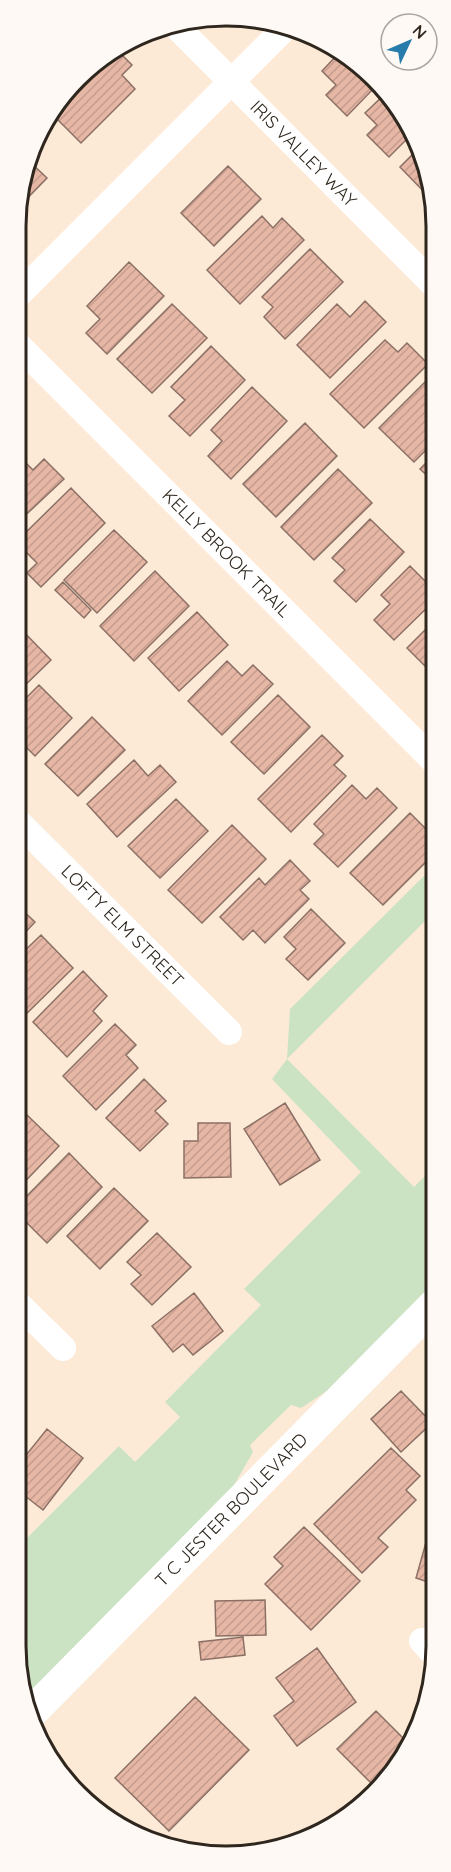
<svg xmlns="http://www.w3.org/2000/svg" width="451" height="1872" viewBox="0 0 451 1872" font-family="Quicksand,sans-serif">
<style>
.green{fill:#cbe3c2}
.building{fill:url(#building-hatch);stroke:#8c7065;stroke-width:1.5}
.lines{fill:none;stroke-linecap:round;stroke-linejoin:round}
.minor{stroke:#fff;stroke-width:26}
.tertiary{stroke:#fff;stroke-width:32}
.labels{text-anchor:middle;stroke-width:6;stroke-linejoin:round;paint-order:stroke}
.street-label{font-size:18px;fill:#2f271e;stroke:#fef9f5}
.rim{fill:none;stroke:#2f271e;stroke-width:3}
</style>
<defs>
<pattern id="building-hatch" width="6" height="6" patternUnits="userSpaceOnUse" patternTransform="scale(1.5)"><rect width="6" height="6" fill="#e7b7a5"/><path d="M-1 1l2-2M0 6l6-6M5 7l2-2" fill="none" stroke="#c69d8e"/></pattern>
</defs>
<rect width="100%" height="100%" fill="#fcead7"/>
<path class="green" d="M434,866V912L287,1059L414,1187L434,1167V1289L345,1379L301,1408L291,1405L250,1445L253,1452L229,1494L25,1699L15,1646V1550L119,1446L135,1462L180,1417L165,1402L261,1305L244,1289L361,1172L272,1079L287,1059L290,1009Z"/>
<path class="building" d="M116,49L132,65L122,75L135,89L81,143L50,112L103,56Z
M340,52L375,77L379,83L347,116L326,95L336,85L322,71Z
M386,93L414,132L389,157L367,135L377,125L365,113Z
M419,148L433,195L430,198L400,167Z
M29,161L47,178L17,209V198Z
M228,166L261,199L214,246L181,213Z
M262,216L273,228L282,218L304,240L240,304L207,270Z
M310,249L343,282L285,339L264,317L273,307L262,297Z
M129,262L164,296L107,354L86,333L100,319L87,306Z
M365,301L386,322L330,378L297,345L337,304L350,317Z
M172,304L207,338L152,393L117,359Z
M385,340L398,352L407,343L428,364L364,428L330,394Z
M211,346L245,380L190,436L169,416L185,400L171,387Z
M434,373V442L414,462L379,428Z
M252,387L287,421L231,479L208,456L222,441L211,430Z
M305,423L337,456L276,517L243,484Z
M17,430L26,439L17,448Z
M434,455V482L420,469Z
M22,459L33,470L44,459L64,479L16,524L17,464Z
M338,469L372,503L314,560L281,527Z
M71,488L105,523L41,587L27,573L37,563L16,542Z
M370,519L404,552L356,602L334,581L345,570L332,558Z
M114,530L147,562L97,613L64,580Z
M410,566L434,590V601L394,640L374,620L390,604L381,595Z
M155,571L189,606L134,661L100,626Z
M63,582L91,610L84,618L55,590Z
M197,612L228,645L179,691L148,658Z
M434,621V675L407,648Z
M18,626L51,660L16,694V628Z
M227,661L242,676L253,665L273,684L222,735L188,701Z
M39,685L72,718L35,756L16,737V732L22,725L16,719V708Z
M278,695L310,727L264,774L231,742Z
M92,717L125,750L78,796L45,764Z
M322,735L343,756L334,765L346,776L291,832L258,799Z
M134,760L148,776L160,765L176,782L117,837L87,804Z
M352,785L366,799L377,788L397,808L338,867L314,844L324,834L314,824Z
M176,799L208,831L160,878L128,846Z
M410,813L434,837V854L383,905L350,873Z
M232,825L266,859L202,923L168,890Z
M290,860L310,881L300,890L309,899L265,943L253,930L243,940L220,917L259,878L265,885Z
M16,904L35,922L16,942Z
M311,909L345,943L308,980L286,959L296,949L284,937Z
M41,935L73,968L18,1022L16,959Z
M83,971L107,996L93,1011L102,1021L67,1057L33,1022Z
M115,1024L136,1045L126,1055L138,1068L96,1110L63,1076Z
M144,1079L166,1101L155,1111L168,1124L140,1151L106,1118Z
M285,1103L320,1160L280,1185L244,1129Z
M26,1114L59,1146L16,1191V1125Z
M198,1123H230L231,1177L184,1178V1141H198Z
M69,1153L102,1187L47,1243L16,1212V1207Z
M114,1188L148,1221L100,1269L67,1236Z
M157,1233L191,1267L152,1305L131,1284L141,1275L127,1262Z
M194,1293L223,1331L193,1355L183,1344L173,1352L152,1326Z
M401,1391L432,1423L401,1452L371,1419Z
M15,1426L23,1434L15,1442Z
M47,1429L83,1458L43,1510L15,1488V1469Z
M391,1448L420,1476L406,1490L416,1500L378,1538L388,1547L362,1573L314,1524Z
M434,1514V1584L416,1578Z
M304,1527L360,1581L311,1630L265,1584L283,1566L274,1557Z
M265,1600L266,1635L216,1636L215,1601Z
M243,1637L245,1655L201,1660L199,1642Z
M317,1648L356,1702L297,1746L274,1716L294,1701L276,1678Z
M195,1697L249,1750L169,1831L115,1778Z
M376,1711L410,1745L408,1751L376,1788L337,1749Z"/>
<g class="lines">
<g class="minor">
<path id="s1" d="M172,22L434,285"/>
<path d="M17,296L286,27"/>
<path id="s2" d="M17,344L434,761"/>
<path id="s3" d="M16,820L229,1032"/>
<path d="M15,1301L63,1348"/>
<path d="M422,1641L434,1654"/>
</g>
<path class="tertiary" id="s4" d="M29,1715L434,1305"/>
</g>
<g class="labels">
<g class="street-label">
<text dy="6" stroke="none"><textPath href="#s1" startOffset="186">IRIS VALLEY WAY</textPath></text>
<text dy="6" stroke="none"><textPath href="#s2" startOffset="296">KELLY BROOK TRAIL</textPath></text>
<text dy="6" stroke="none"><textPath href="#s3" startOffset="150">LOFTY ELM STREET</textPath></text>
<text dy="6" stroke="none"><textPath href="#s4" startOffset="288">T C JESTER BOULEVARD</textPath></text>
</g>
</g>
<path d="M0 0H451V1872H0ZM226 26H226A200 200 0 0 1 426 226V1646A200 200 0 0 1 226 1846H226A200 200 0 0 1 26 1646V226A200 200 0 0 1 226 26Z" fill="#fef9f5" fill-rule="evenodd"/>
<path class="rim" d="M226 26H226A200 200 0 0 1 426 226V1646A200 200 0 0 1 226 1846H226A200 200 0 0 1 26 1646V226A200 200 0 0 1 226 26Z"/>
<g transform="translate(409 42) rotate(46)"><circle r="28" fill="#fef9f5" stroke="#aba59f" stroke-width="1.5"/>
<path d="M0-4.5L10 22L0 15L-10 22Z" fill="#277cac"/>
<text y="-9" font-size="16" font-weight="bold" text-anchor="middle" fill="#2f271e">N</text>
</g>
</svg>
